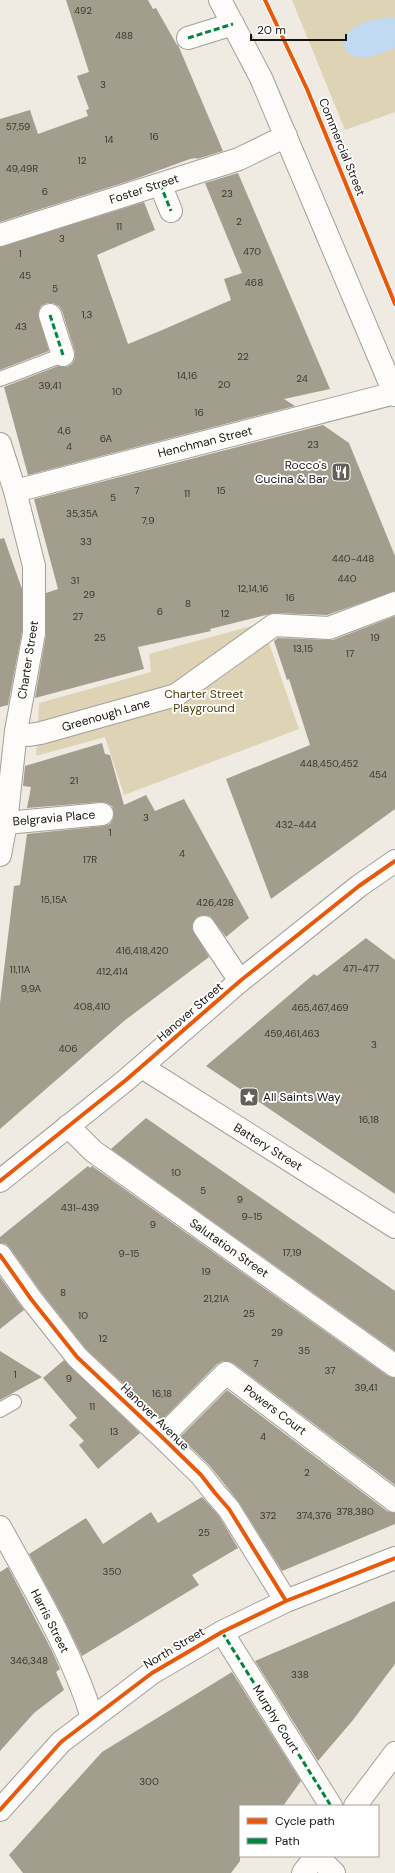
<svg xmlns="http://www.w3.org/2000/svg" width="395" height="1873" viewBox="0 0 395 1873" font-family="'DM Sans',sans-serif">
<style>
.green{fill:#ded3b4}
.water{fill:#c2d9f2}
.building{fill:#a39d8d}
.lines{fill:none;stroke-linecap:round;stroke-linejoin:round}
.lane-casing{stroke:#a19f98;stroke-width:16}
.street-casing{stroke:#a19f98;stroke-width:24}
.secondary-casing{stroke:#a19f98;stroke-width:24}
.lane{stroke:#fdfcfb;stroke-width:14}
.street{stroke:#fdfcfb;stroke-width:22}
.secondary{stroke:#fdfcfb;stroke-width:22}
.quiet{stroke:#00873e;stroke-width:3;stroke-dasharray:6 3;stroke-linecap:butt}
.cycleway-casing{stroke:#fff;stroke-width:6}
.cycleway{stroke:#e8590c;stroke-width:4}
.labels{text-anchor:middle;stroke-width:3.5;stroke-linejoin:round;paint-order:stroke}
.number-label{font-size:10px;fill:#3b372e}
.street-label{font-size:12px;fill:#18150f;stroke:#fff}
.poi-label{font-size:12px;fill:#18150f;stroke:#fff;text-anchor:end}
.park-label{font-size:12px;fill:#4a3a07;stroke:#fff}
</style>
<rect width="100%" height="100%" fill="#efebe2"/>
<path class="green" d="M292,0H395V112L345,130Z
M262,623L299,729L124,795L105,737L36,756L39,703L151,672L149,654Z"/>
<path class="water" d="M395,17V47C381,54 355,66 345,48C342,44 343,38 346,34C354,23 382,17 395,17Z"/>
<path class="building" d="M66,0H148L153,9L156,8L177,45H178L223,151L197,159L196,158L190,159L135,179L0,222V119L30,110L38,134L88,116L86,110L89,109L77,76L89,72Z
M238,173L330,389L284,399L295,406L28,475L4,387L58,366L67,367L72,364L75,358V352L62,311L59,306L53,303H47L41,306L38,313L49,351L0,370V247L144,202L155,230L97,255L128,344L160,331L231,300L224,279L242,273L205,183Z
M323,425L349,443L395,556V591L327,615L274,613L210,629L211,631L138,647L144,669L35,698L46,635V593L58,589L34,499Z
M4,538L22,589V632L8,705L0,707V539Z
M395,616V809L271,899L226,779L310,745L289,679L287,680L274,641L278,638L333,640Z
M102,743L105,754L110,755L124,805L146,795L155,811L184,799L249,918L226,937L210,916L203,915L197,917L193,922L192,928L209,957L124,1021L0,1129V1003L14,886L20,885L27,834L103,826L110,824L113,819L114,813L112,806L107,803L101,802L27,808L31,787L23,786L25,766Z
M366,938L395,960V1194L206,1066L314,974L317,976Z
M146,1118L395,1291V1351L111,1149Z
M88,1166L90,1168L92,1166L388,1376L395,1378V1485L233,1363L223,1361L217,1364L162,1420L86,1349L41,1292L10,1248L6,1244L0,1243V1237Z
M0,1277L24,1310L0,1329Z
M0,1351L42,1377L0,1400Z
M64,1360L140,1433L98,1469L79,1445L84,1441L69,1425L77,1418L43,1378Z
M227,1390L387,1511L395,1513V1524L282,1571L238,1501L210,1466L180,1437Z
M202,1497L219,1516L238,1548L192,1575L199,1585L82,1656L62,1615L29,1554L86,1518L103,1544L151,1512L158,1523Z
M8,1567L51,1649L60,1669L56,1672L64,1690L34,1713L0,1751V1572Z
M395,1601V1664L353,1720L318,1761L255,1661Z
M232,1672L301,1781L283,1806H240V1861L231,1873H23L9,1855L102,1752Z"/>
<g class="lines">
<g class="lane-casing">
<path id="lane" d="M0,379L63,355
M0,1410L14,1402"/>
</g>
<g class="street-casing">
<path id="street" d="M188,38L233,24
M160,184L171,211
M0,235L239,159L286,136
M50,315L63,355
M0,444L15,491L34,566V633L16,731L6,823L0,855
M15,491L395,393
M29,735L41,733L176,695L274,625L329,628L395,603
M6,823L102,814
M204,927L240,981
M68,1126L93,1151L395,1366
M0,1255L31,1299L77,1357L162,1437L201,1475L215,1493L229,1509L286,1601
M162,1437L226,1373L395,1501
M0,1527C34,1589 71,1650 92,1717
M222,1632L331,1806
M0,1810L61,1742L152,1673L222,1632L286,1601L395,1558
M317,1856L334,1873"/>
</g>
<g class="secondary-casing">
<path id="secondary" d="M220,0L261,78L395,395
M142,1067L395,1227
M0,1181L126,1080L240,981L359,886L395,861
M355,1806L395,1753
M303,1873L316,1856"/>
</g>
<use href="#lane" class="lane"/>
<use href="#street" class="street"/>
<use href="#secondary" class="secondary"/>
<path class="quiet" d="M188,38L233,24
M160,184L171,211
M50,315L63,355
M222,1632L331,1806"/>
<g class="cycleway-casing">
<path id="cycleway" d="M265,0L307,89L395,304
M0,1181L126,1080L240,981L359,886L395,861
M0,1255L31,1299L77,1357L162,1437L201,1475L215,1493L229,1509L286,1601
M0,1810L61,1742L152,1673L222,1632L286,1601L395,1558"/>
</g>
<use href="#cycleway" class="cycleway"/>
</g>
<defs>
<g id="restaurant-square" transform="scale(1)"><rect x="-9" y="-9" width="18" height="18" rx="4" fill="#636059" stroke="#fff"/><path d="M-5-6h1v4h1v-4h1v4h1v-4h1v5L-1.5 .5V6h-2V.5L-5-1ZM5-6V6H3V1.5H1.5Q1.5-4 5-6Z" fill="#fff"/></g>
<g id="sight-square" transform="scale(1)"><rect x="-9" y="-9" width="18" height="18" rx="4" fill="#636059" stroke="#fff"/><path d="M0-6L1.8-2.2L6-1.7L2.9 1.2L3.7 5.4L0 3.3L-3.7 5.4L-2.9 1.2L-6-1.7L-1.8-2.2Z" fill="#fff"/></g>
</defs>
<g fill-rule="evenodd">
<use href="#restaurant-square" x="341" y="472"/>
<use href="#sight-square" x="249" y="1097"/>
</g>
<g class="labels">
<g class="number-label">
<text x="83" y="14">492</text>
<text x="124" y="39">488</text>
<text x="103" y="88">3</text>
<text x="18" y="130">57,59</text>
<text x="154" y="140">16</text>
<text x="109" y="143">14</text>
<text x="82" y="164">12</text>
<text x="22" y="172">49,49R</text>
<text x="45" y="195">6</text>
<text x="227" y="197">23</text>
<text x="239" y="225">2</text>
<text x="119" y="230">11</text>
<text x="62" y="242">3</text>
<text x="252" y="255">470</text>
<text x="20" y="257">1</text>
<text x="25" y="279">45</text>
<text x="254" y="286">468</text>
<text x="55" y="292">5</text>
<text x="87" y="318">1,3</text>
<text x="21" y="330">43</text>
<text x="243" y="360">22</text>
<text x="187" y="379">14,16</text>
<text x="302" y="382">24</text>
<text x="224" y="388">20</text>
<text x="50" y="389">39,41</text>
<text x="117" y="395">10</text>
<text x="199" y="416">16</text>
<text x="64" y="434">4,6</text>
<text x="106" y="442">6A</text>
<text x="313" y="448">23</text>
<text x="69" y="450">4</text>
<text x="137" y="494">7</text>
<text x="221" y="494">15</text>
<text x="187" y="497">11</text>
<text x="113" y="501">5</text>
<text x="82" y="517">35,35A</text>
<text x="148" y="524">7,9</text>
<text x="86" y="545">33</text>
<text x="353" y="562">440-448</text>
<text x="347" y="582">440</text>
<text x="75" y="584">31</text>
<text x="253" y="592">12,14,16</text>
<text x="89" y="598">29</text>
<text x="290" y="601">16</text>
<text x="188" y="607">8</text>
<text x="160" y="615">6</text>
<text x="225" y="617">12</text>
<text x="78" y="620">27</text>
<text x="100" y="641">25</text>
<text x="375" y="641">19</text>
<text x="303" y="652">13,15</text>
<text x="350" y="657">17</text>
<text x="329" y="767">448,450,452</text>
<text x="378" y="778">454</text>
<text x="74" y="784">21</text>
<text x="146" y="821">3</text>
<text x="296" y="828">432-444</text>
<text x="110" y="836">1</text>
<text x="182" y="857">4</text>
<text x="90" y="863">17R</text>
<text x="54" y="903">15,15A</text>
<text x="215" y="906">426,428</text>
<text x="142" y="954">416,418,420</text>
<text x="361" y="972">471-477</text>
<text x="20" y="973">11,11A</text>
<text x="112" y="975">412,414</text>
<text x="31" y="992">9,9A</text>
<text x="92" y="1010">408,410</text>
<text x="320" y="1011">465,467,469</text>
<text x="292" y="1037">459,461,463</text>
<text x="374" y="1048">3</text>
<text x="68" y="1052">406</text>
<text x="369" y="1123">16,18</text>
<text x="176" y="1176">10</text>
<text x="203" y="1194">5</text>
<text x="240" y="1203">9</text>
<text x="80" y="1211">431-439</text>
<text x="252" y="1220">9-15</text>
<text x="153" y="1228">9</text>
<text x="292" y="1256">17,19</text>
<text x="129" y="1257">9-15</text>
<text x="206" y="1275">19</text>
<text x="63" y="1296">8</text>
<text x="216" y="1302">21,21A</text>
<text x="249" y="1317">25</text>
<text x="83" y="1319">10</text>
<text x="277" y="1336">29</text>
<text x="103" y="1342">12</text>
<text x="304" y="1354">35</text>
<text x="256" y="1367">7</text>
<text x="330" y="1374">37</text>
<text x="15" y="1378">1</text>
<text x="69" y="1382">9</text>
<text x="366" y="1391">39,41</text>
<text x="162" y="1397">16,18</text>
<text x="92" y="1410">11</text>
<text x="114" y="1435">13</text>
<text x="263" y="1440">4</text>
<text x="307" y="1476">2</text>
<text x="355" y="1515">378,380</text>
<text x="268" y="1519">372</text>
<text x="314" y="1519">374,376</text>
<text x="204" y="1536">25</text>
<text x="112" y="1575">350</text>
<text x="29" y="1664">346,348</text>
<text x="300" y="1678">338</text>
<text x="149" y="1785">300</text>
</g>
<g class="street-label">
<text transform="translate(342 147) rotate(68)" y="4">Commercial Street</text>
<text transform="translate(144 189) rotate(-18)" y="4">Foster Street</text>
<text transform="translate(205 442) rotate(-14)" y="4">Henchman Street</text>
<text transform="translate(28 660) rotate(-81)" y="4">Charter Street</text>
<text transform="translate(106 715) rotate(-16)" y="4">Greenough Lane</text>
<text transform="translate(54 818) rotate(-5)" y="4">Belgravia Place</text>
<text transform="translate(190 1012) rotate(-41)" y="4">Hanover Street</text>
<text transform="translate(268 1147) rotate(32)" y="4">Battery Street</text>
<text transform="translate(229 1248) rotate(35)" y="4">Salutation Street</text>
<text transform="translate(275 1410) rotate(37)" y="4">Powers Court</text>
<text transform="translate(155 1417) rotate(44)" y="4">Hanover Avenue</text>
<text transform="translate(50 1621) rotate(63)" y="4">Harris Street</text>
<text transform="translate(174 1648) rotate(-31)" y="4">North Street</text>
<text transform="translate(276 1719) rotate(58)" y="4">Murphy Court</text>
</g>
<g class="poi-label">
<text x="327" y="469">Rocco's<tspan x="327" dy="14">Cucina &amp; Bar</tspan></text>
<text x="263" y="1101" text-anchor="start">All Saints Way</text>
</g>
<g class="park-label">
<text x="204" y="698">Charter Street<tspan x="204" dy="14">Playground</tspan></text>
</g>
</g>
<rect x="239" y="1805" width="140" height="52" fill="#ffffff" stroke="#a3a19f"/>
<rect x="247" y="1818" width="20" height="6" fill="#e8590c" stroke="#a3a19f"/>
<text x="275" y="1825" font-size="12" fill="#18150f">Cycle path</text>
<rect x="247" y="1838" width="20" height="6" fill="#00873e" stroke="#a3a19f"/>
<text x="275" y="1845" font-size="12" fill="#18150f">Path</text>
<path d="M251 34v6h95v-6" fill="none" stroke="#18150f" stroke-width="2"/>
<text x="257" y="34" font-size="12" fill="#18150f" stroke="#ffffff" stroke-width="3" paint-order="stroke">20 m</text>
</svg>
